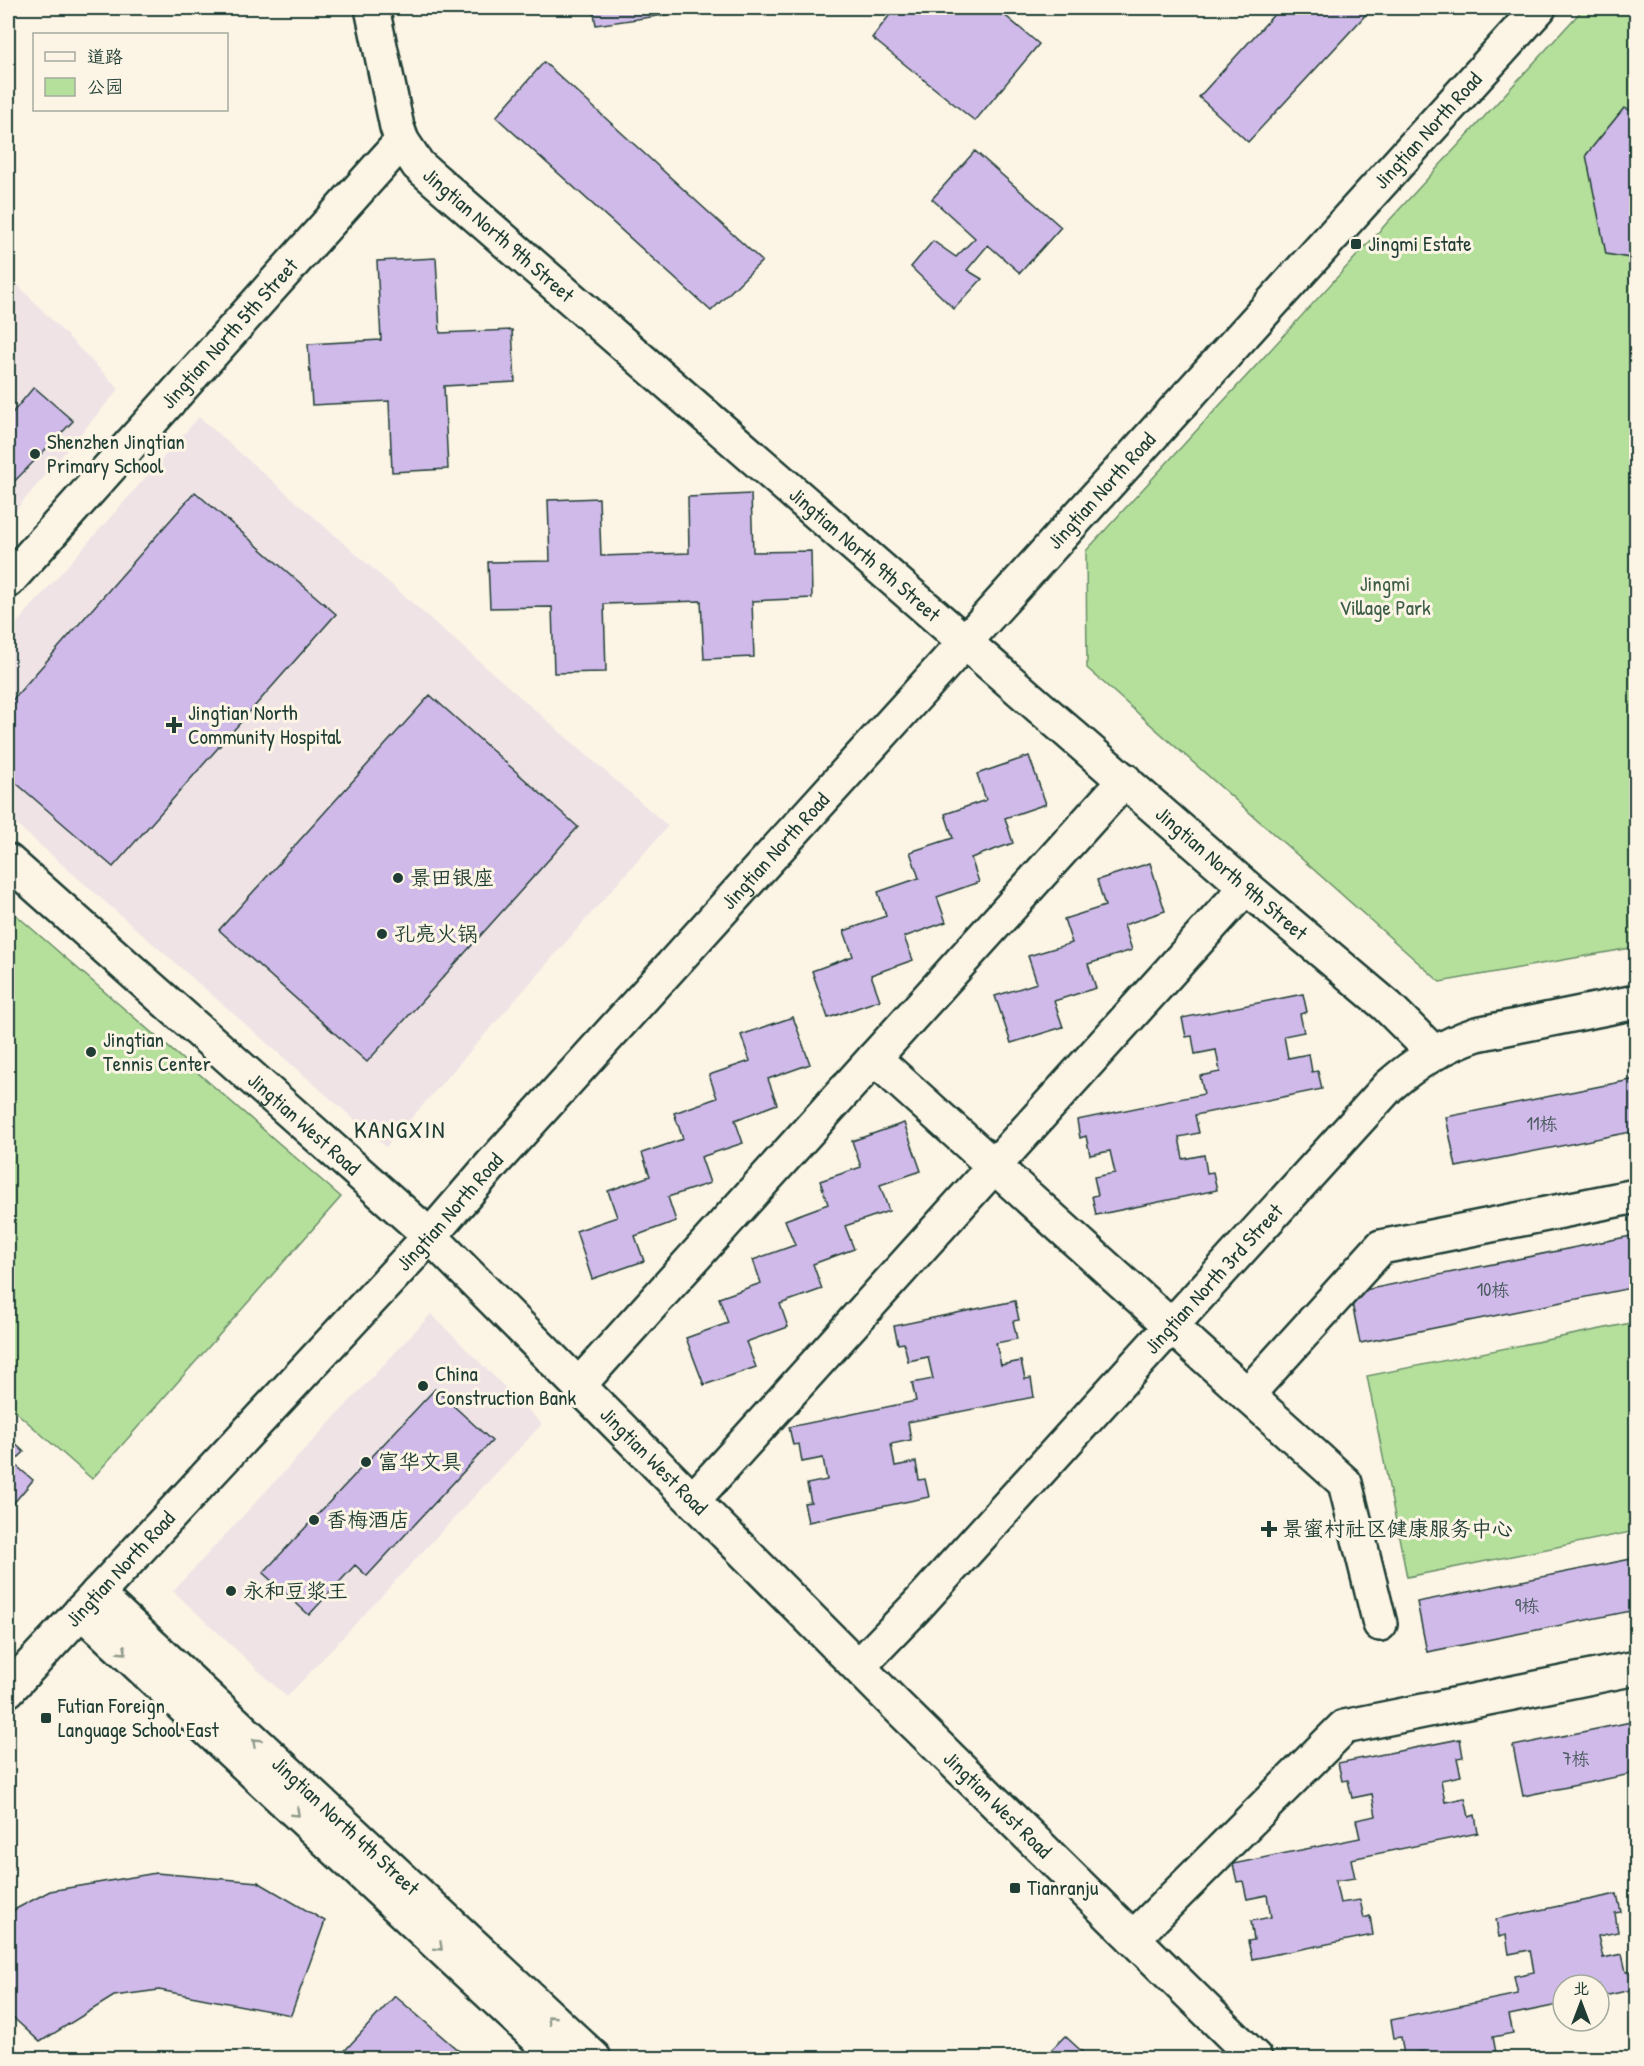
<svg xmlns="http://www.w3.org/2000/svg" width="1644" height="2066" viewBox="0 0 1644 2066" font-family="'Patrick Hand','LXGW WenKai TC',sans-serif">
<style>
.built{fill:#efe3e6}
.green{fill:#b5e09c;stroke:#6a8e68;stroke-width:1.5}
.building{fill:#d0bae9;stroke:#1f3d34;stroke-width:1.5}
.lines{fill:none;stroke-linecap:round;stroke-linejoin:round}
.minor-casing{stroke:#1f3d34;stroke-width:38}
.minor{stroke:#fcf5e5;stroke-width:33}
.oneway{stroke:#8e998c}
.poi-dot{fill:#1f3d34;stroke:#fcf5e5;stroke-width:2}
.labels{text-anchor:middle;stroke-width:6;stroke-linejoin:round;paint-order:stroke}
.number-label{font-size:18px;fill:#4b5c61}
.street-label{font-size:21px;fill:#1f3d34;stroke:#fcf5e5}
.poi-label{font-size:21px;fill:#1f3d34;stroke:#fcf5e5;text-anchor:start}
.park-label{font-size:21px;fill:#3d5e49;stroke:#fcf5e5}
.quarter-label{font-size:24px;letter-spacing:1.5px;fill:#1f3d34;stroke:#fcf5e5}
</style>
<rect width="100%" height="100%" fill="#fcf5e5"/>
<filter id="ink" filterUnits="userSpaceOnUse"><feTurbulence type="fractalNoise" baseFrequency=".0167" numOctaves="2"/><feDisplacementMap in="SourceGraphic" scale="12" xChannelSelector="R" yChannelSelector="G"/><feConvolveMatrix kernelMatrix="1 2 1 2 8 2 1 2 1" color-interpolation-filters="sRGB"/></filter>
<g filter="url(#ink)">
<path class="built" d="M8,275L119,389L8,519Z
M199,417L668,826L386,1147L8,817V633Z
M431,1314L542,1424L287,1697L173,1591Z"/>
<path class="green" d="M1584,8H1636V947L1440,982L1087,668L1086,551Z
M8,908L341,1197L92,1479L8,1405Z
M1636,1322V1531L1407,1577L1367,1376Z"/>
<path class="building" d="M593,8H713L596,25Z
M895,8H996L1039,44L975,121L872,38Z
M1280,8H1372L1248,142L1199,97Z
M544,62L762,261L711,311L496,117Z
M1624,108L1636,112V259L1606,254L1586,155Z
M975,151L1061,227L1020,273L988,245L967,270L982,279L954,309L911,267L933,241L956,257L975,238L932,199Z
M436,258L440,333L512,330L515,382L444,386L448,469L392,472L389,401L312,405L308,344L381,340L377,261Z
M34,387L73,421L8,488V418Z
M195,492L336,614L113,867L8,776V705Z
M751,494L753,552L811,551L812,598L752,601L754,657L704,659L701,601L604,604L606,672L554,673L552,607L490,608L488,562L550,561L548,500L599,498L601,556L689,553L688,497Z
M430,695L578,827L367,1062L219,930Z
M1029,756L1046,804L1005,818L1013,843L971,858L979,882L937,897L946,922L904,937L913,960L871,975L880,1000L828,1018L812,971L853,956L844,931L886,916L878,892L919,878L910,852L953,838L945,814L986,800L977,774Z
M1150,863L1165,911L1124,925L1132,950L1088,964L1096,988L1054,1001L1063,1027L1011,1043L995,996L1037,983L1028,956L1072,943L1064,919L1105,906L1097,880Z
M1303,994L1307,1012L1300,1014L1304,1032L1284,1036L1288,1058L1309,1054L1312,1072L1318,1071L1322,1089L1195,1115L1199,1133L1179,1137L1183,1159L1204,1155L1207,1173L1213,1172L1217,1190L1096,1215L1092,1196L1098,1195L1094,1177L1115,1173L1110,1151L1090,1155L1086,1136L1080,1138L1077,1120L1204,1094L1200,1076L1220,1072L1216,1050L1195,1054L1192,1036L1186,1037L1182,1018Z
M793,1017L810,1064L768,1079L777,1104L735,1120L743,1143L701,1157L710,1183L668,1197L676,1221L635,1236L644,1261L592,1279L576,1231L617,1217L608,1191L650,1176L642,1153L683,1139L674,1113L717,1098L709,1075L750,1061L741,1035Z
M1636,1079V1131L1456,1167L1446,1117Z
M904,1123L921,1171L880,1185L889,1211L845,1226L854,1249L813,1264L822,1289L780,1304L788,1327L746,1342L756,1367L704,1385L686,1338L728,1323L719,1298L761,1283L753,1260L795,1245L785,1220L828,1204L820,1181L861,1167L852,1141Z
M1636,1235V1287L1360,1343L1350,1293Z
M1015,1301L1019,1320L1013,1321L1017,1339L996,1343L1001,1365L1021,1361L1025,1379L1031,1378L1034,1397L908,1422L911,1440L891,1444L895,1466L916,1462L919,1480L925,1479L929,1497L808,1522L804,1503L811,1502L807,1484L827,1480L823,1458L802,1462L799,1444L793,1445L789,1427L916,1401L912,1383L933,1379L928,1357L908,1361L904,1343L898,1344L894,1326Z
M435,1389L492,1441L367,1576L355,1565L309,1615L263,1573Z
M8,1437L24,1452L13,1463L33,1480L8,1510Z
M1636,1558V1610L1427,1652L1417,1602Z
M1636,1721V1773L1523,1796L1513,1746Z
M1460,1739L1463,1757L1457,1758L1461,1776L1441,1780L1445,1802L1465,1798L1469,1817L1475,1815L1478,1833L1351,1859L1355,1878L1335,1881L1340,1903L1360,1900L1364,1918L1370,1916L1373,1935L1252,1959L1248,1941L1254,1940L1251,1921L1271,1917L1267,1895L1247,1899L1243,1881L1237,1882L1233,1864L1360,1838L1356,1820L1376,1816L1372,1794L1352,1798L1348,1780L1342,1781L1338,1763Z
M156,1873L258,1882L325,1921L291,2015L159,1990L114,1996L40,2042L8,2013V1913L50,1891Z
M1617,1894L1621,1912L1615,1913L1618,1932L1598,1936L1603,1958L1622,1954L1626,1972L1632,1971L1636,1989L1599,1997V1985H1563V2004L1509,2015L1513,2033L1493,2037L1497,2058H1426L1424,2051L1404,2055L1401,2037L1394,2038L1391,2020L1518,1994L1514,1976L1534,1972L1530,1950L1509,1954L1506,1935L1499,1937L1496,1919Z
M395,1996L467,2058H338Z
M1065,2036L1089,2058H1043Z
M8,2043L27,2058H8Z"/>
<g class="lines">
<g class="minor-casing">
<g id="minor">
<path id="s1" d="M372,8L397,127L402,141L418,165L1246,887L1387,1006L1434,1053"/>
<path id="s2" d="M8,581L402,141"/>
<path id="s3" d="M8,861L430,1236L896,1705L1255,2058"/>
<path d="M874,1058L1345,1483L1380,1624"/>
<path d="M579,1385L1125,780"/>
<path d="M1247,1395L1381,1247L1636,1196"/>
<path d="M693,1500L1246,887"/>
<path id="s4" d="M97,1594L594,2058"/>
<path d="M81,1611L559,2058"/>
<path id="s5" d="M859,1666L915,1608L1389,1086C1415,1063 1444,1045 1477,1034L1636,1002"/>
<path id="s6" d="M8,1690L430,1236L493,1163L1539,8"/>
<path d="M1133,1938L1344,1727L1636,1668"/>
</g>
</g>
<use href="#minor" class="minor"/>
</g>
<defs><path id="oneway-chevron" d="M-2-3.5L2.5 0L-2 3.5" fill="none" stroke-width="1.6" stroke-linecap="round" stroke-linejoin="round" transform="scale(1.5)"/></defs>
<g class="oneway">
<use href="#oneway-chevron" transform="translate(123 1651) rotate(43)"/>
<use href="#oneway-chevron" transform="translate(256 1742) rotate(-137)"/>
<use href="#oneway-chevron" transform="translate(296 1813) rotate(43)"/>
<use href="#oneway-chevron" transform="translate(439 1947) rotate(43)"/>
<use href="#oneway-chevron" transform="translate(551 2019) rotate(-137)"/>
</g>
</g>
<g class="poi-dot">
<rect x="1350" y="238" width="12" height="12" rx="3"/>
<circle cx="35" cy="454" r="6"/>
<path d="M171 716h6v6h6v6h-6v6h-6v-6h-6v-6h6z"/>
<circle cx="398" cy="878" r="6"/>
<circle cx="382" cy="934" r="6"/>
<circle cx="91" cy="1052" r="6"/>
<circle cx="423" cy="1386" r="6"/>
<circle cx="366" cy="1462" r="6"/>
<circle cx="314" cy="1520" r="6"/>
<path d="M1266 1520h6v6h6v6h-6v6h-6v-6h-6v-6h6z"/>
<circle cx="231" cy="1591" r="6"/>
<rect x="40" y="1712" width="12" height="12" rx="3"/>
<rect x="1009" y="1882" width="12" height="12" rx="3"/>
</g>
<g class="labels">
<g class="number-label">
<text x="1542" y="1130">11栋</text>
<text x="1493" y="1296">10栋</text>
<text x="1527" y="1612">9栋</text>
<text x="1576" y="1765">7栋</text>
</g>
<g class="street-label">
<text dy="7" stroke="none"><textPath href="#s6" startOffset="2109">Jingtian North Road</textPath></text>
<text dy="7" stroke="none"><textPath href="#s1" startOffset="272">Jingtian North 9th Street</textPath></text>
<text dy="7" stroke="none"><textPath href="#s2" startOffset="332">Jingtian North 5th Street</textPath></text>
<text dy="7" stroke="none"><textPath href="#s6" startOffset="1623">Jingtian North Road</textPath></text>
<text dy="7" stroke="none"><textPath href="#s1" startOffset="758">Jingtian North 9th Street</textPath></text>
<text dy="7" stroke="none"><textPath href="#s6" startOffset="1137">Jingtian North Road</textPath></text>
<text dy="7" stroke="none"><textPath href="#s1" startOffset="1244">Jingtian North 9th Street</textPath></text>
<text dy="7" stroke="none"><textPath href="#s3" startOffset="396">Jingtian West Road</textPath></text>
<text dy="7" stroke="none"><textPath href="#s6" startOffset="651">Jingtian North Road</textPath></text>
<text dy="7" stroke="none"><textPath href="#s5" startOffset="525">Jingtian North 3rd Street</textPath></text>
<text dy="7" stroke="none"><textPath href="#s3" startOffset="882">Jingtian West Road</textPath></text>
<text dy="7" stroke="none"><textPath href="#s6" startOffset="165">Jingtian North Road</textPath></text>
<text dy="7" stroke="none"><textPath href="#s3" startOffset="1368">Jingtian West Road</textPath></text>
<text dy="7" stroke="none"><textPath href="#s4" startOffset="340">Jingtian North 4th Street</textPath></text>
</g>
<g class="poi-label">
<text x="1368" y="251">Jingmi Estate</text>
<text x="47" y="449">Shenzhen Jingtian<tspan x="47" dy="24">Primary School</tspan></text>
<text x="188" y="720">Jingtian North<tspan x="188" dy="24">Community Hospital</tspan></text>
<text x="410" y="885">景田银座</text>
<text x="394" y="941">孔亮火锅</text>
<text x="103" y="1047">Jingtian<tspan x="103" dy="24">Tennis Center</tspan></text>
<text x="435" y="1381">China<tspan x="435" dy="24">Construction Bank</tspan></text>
<text x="378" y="1469">富华文具</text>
<text x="326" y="1527">香梅酒店</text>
<text x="1282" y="1536">景蜜村社区健康服务中心</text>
<text x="243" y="1598">永和豆浆王</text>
<text x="58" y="1713">Futian Foreign<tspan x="58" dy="24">Language School East</tspan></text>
<text x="1027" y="1895">Tianranju</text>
</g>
<g class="park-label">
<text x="1385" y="591">Jingmi<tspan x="1385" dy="24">Village Park</tspan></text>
</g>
<g class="quarter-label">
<text x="400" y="1138">KANGXIN</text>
</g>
</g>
<rect width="1644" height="2066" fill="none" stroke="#fcf5e5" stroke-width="30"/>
<rect x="15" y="15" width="1614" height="2036" fill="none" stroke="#1f3d34" stroke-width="2" filter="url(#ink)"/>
<rect x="33" y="33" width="195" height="78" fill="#fcf5e5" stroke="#a4ab9e" stroke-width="1.5"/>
<rect x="45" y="52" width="30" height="9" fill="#fcf5e5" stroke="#a4ab9e" stroke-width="1.5"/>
<text x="87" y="63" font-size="18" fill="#1f3d34">道路</text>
<rect x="45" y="78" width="30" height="18" fill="#b5e09c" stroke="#a4ab9e" stroke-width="1.5"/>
<text x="87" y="93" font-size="18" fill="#1f3d34">公园</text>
<g transform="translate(1581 2003)"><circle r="28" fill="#fcf5e5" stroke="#a4ab9e" stroke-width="1.5"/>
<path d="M0-4.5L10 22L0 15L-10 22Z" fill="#1f3d34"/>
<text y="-9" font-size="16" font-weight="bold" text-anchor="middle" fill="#1f3d34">北</text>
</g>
</svg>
